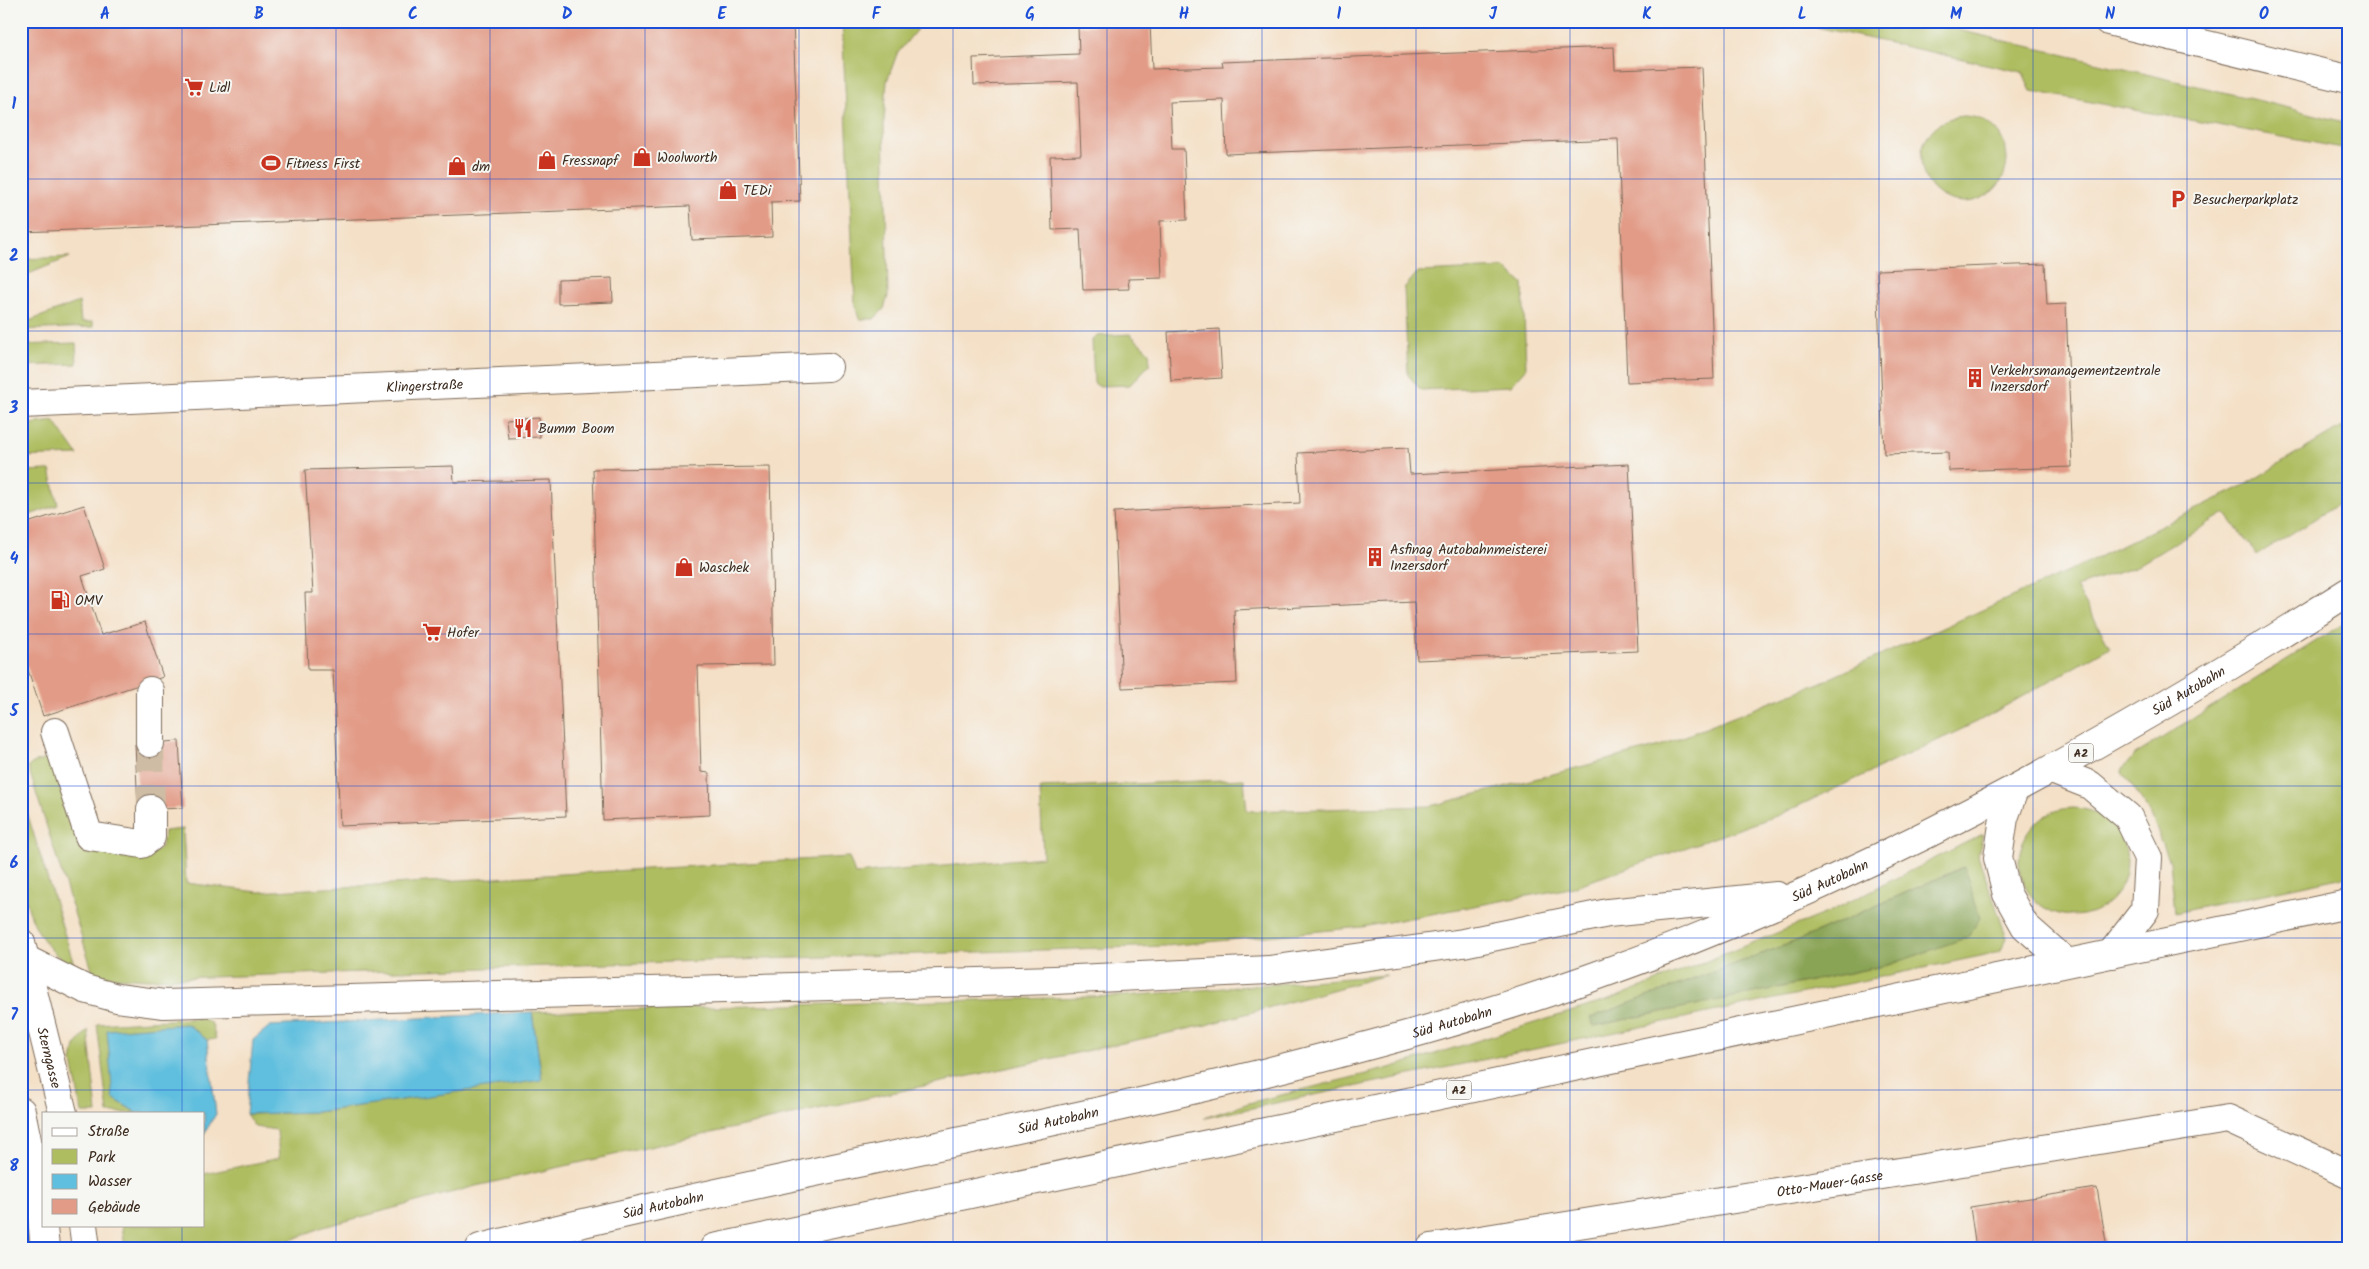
<svg xmlns="http://www.w3.org/2000/svg" width="2369" height="1269" viewBox="0 0 2369 1269" font-family="Kalam,sans-serif">
<style>
.green{fill:#aebd60;stroke:#74743f;fill-rule:evenodd}
.forest{fill:#8aa456;stroke:#62673a}
.water{fill:#60bfde;stroke:#4e747e}
.building{fill:#e29b87}
.lines{fill:none;stroke-linecap:round;stroke-linejoin:round}
.minor-tunnel{stroke:#cfbca4;stroke-width:28;stroke-dasharray:28 14;stroke-linecap:butt}
.minor-casing{stroke:#7c6a59;stroke-width:30}
.major-casing{stroke:#7c6a59;stroke-width:30}
.highway-casing{stroke:#7c6a59;stroke-width:30}
.minor{stroke:#fff;stroke-width:28}
.major{stroke:#fff;stroke-width:28}
.highway{stroke:#fff;stroke-width:28}
.grid{fill:none;stroke:#1d4ed8;stroke-width:1;stroke-opacity:0.55}
.labels{text-anchor:middle;stroke-width:4;stroke-linejoin:round;paint-order:stroke}
.shield{fill:#f6f6f2;stroke:#73675e;stroke-width:1}
.shield-label{font-size:12px;font-weight:bold;fill:#3b2a1e}
.poi-label{font-size:14px;fill:#3b2a1e;stroke:#f6f6f2;text-anchor:start}
.street-label{font-size:14px;fill:#3b2a1e;stroke:#f6f6f2}
.neatline{fill:none;stroke:#1d4ed8;stroke-width:2}
.grid-label{font-size:16px;text-anchor:middle;font-weight:bold;fill:#1d4ed8}
</style>
<rect width="100%" height="100%" fill="#f6f6f2"/>
<filter id="ink" filterUnits="userSpaceOnUse"><feTurbulence type="fractalNoise" baseFrequency=".02" numOctaves="2"/><feDisplacementMap in="SourceGraphic" scale="10" xChannelSelector="R" yChannelSelector="G"/><feConvolveMatrix kernelMatrix="1 2 1 2 8 2 1 2 1" color-interpolation-filters="sRGB"/></filter>
<filter id="wash" filterUnits="userSpaceOnUse"><feTurbulence type="fractalNoise" baseFrequency=".0096" numOctaves="4" result="noise"/><feDisplacementMap in="SourceGraphic" scale="20" xChannelSelector="R" yChannelSelector="G"/><feGaussianBlur stdDeviation="1.12" result="paint"/><feColorMatrix in="noise" values="0 0 0 0 0 0 0 0 0 0 0 0 0 0 0 0 0 1.4 0 .05"/><feComposite in="paint" operator="in"/></filter>
<g filter="url(#wash)">
<rect width="100%" height="100%" fill="#f4e0c6"/>
<path class="green" d="M842,21H930L918,28L897,54L887,81L884,121L888,296L884,309L874,319H859L855,305Z
M1789,21H1920L2257,100L2348,123V149L2031,91L2022,72Z
M1921 159a43 43 0 1 1 86 0a43 43 0 1 1-86 0Z
M70,257L21,277V259Z
M1505,268L1523,284L1526,369L1511,386L1421,390L1408,375L1404,288L1418,272Z
M79,302L81,322H93V327L21,330V324Z
M1130,334L1149,352L1150,364L1130,385L1098,386L1094,383L1092,340L1097,336Z
M76,343L77,364L21,366V345Z
M54,421L78,455L21,457V425Z
M2348,423V498L2257,555L2225,513L2135,567L2076,587L2110,647L1977,722L1779,815L1570,888L1362,927L1166,946L148,979L94,976L28,767L33,763L49,758L54,761L81,843L150,854C163,849 163,843 164,831L183,829L186,883L258,892L849,857L855,874L1043,857L1040,788L1244,779L1247,811L1431,806L1660,746L1819,683L2074,569L2243,486Z
M50,470L58,505L21,518V471Z
M2348,621V876L2175,913L2170,862L2150,813L2121,770L2135,755Z
M21,793L76,971C11,927 21,862 21,793Z
M2019 862a54 54 0 1 1 108 0a54 54 0 1 1-108 0Z
M1983,834L1978,856L2007,938L2000,952L1204,1118L1249,1103L1386,1069L1612,999L1829,912ZM1963,867L1892,964L1595,1026L1590,1018L1799,940Z
M1386,975L1206,1025L845,1103L476,1186L320,1228L272,1248H125L122,1225H204V1174L279,1158L277,1130L255,1127L246,1114L317,1112L542,1079L532,1012L1125,996Z
M202,1018L212,1024L216,1039L207,1040L187,1024L113,1098L137,1113H108L97,1024Z
M88,1030L97,1113H82L72,1062L75,1046Z"/>
<path class="forest" d="M1964,867L1980,918L1968,937L1892,964L1594,1026L1590,1018L1799,940Z"/>
<path class="water" d="M532,1012L542,1080L317,1112L246,1114L253,1040L270,1026Z
M187,1024L207,1040L216,1114L204,1134V1113H137L113,1098L107,1030Z"/>
<g id="blocks">
<path class="building" d="M21,21H793L800,201L771,202L772,237L692,240L690,206L21,232Z
M1150,23L1152,69L1223,67L1222,62L1614,47L1615,70L1702,67L1714,379L1627,382L1618,139L1226,154L1224,100L1170,102L1172,149H1184L1187,220L1160,221L1162,278L1128,279L1129,289L1083,290L1080,229L1052,230L1050,156L1081,155L1078,82L974,85L973,58L1079,54L1078,26Z
M2045,264L2047,305L2066,304L2072,467L1949,471L1948,452L1884,454L1877,270Z
M612,278L613,302L558,304V280Z
M1219,329L1222,378L1171,381L1168,332Z
M539,417L540,437L508,438L506,419Z
M1408,448L1410,474L1629,464L1638,651L1417,660L1414,602L1234,610L1237,683L1122,688L1114,512L1300,503L1298,453Z
M453,466L454,482L551,480L566,816L340,826L333,670H308L305,593H313L305,470Z
M770,467L774,665L698,666L701,772L709,773L710,815L603,820L593,469Z
M84,505L105,569L82,576L101,635L145,622L163,677L43,716L21,648V525Z
M179,741L183,808L138,810L135,744Z
M2097,1188L2107,1248H1976L1970,1207Z"/>
</g>
</g>
<g filter="url(#ink)">
<use href="#blocks" fill-opacity="0" stroke="#7c6a59" stroke-width="1"/>
<g class="lines">
<path class="minor-tunnel" d="M150,743L151,809"/>
<g class="minor-casing">
<g id="minor">
<path id="s1" d="M21,404L828,367"/>
<path d="M150,691V743"/>
<path d="M55,732L89,836L142,844L151,837V809"/>
<path d="M2052,770L2090,785L2128,817L2148,858L2145,910L2111,954"/>
<path d="M2014,790L2004,818L1998,858L2007,894L2025,926L2066,962"/>
<path id="s2" d="M1431,1248L2228,1119L2348,1174"/>
</g>
</g>
<g class="major-casing">
<g id="major">
<path id="s3" d="M21,943L63,1113"/>
<path d="M21,1111L41,1207L45,1248"/>
<path d="M83,1225L86,1248"/>
</g>
</g>
<g class="highway-casing">
<g id="highway">
<path d="M2108,21L2348,79"/>
<path d="M27,960L85,989L117,998L164,1004L1054,980L1269,970L1463,943L1608,913L1777,896"/>
<path id="s4" d="M480,1248C739,1183 1003,1137 1263,1073C1373,1045 1483,1016 1590,978C1860,883 2107,746 2348,592"/>
<path d="M714,1248L2348,904"/>
</g>
</g>
<use href="#minor" class="minor"/>
<use href="#major" class="major"/>
<use href="#highway" class="highway"/>
</g>
</g>
<path class="grid" d="M182,21V1113M336,21V1248M490,21V1248M645,21V1248M799,21V1248M953,21V1248M1107,21V1248M1262,21V1248M1416,21V1248M1570,21V1248M1724,21V1248M1879,21V1248M2033,21V1248M2187,21V1248M21,179H2348M21,331H2348M21,483H2348M21,634H2348M21,786H2348M21,938H2348M21,1090H2348M182,1225V1248"/>
<defs>
<g id="supermarket-bare" transform="scale(1.5)"><path d="M-6-5.5h2.5l.6 2H6L4.5 2H-2.5L-4.4-4H-6ZM-1.5 3.2a1.3 1.3 0 1 0 .1 0ZM3 3.2a1.3 1.3 0 1 0 .1 0Z" fill="#c8321e" stroke="#f6f6f2" stroke-width="2.5" paint-order="stroke"/></g>
<g id="shop-bare" transform="scale(1.5)"><path d="M-5-2.5h2.3a2.7 3.5 0 0 1 5.4 0H5L5.5 6h-11ZM-1.5-2.5h3a1.5 2.3 0 0 0-3 0Z" fill="#c8321e" stroke="#f6f6f2" stroke-width="2.5" paint-order="stroke"/></g>
<g id="stadium-bare" transform="scale(1.5)"><path d="M0-5a6.5 5 0 1 0 0 10a6.5 5 0 1 0 0-10ZM-3.5-1.8h7v3.6h-7Z" fill="#c8321e" stroke="#f6f6f2" stroke-width="2.5" paint-order="stroke"/></g>
<g id="parking-bare" transform="scale(1.5)"><path d="M-3.5-5.5H1a3.5 3.5 0 0 1 0 7H-1V5.5H-3.5ZM-1-3.4V-.6H.8a1.4 1.4 0 0 0 0-2.8Z" fill="#c8321e" stroke="#f6f6f2" stroke-width="2.5" paint-order="stroke"/></g>
<g id="building-bare" transform="scale(1.5)"><path d="M-4-6H4V6H1V3H-1V6H-4ZM-2.5-4.3h1.7v1.8h-1.7ZM.8-4.3h1.7v1.8H.8ZM-2.5-1h1.7V.8h-1.7ZM.8-1h1.7V.8H.8Z" fill="#c8321e" stroke="#f6f6f2" stroke-width="2.5" paint-order="stroke"/></g>
<g id="restaurant-bare" transform="scale(1.5)"><path d="M-5-6h1v4h1v-4h1v4h1v-4h1v5L-1.5 .5V6h-2V.5L-5-1ZM5-6V6H3V1.5H1.5Q1.5-4 5-6Z" fill="#c8321e" stroke="#f6f6f2" stroke-width="2.5" paint-order="stroke"/></g>
<g id="fuel-bare" transform="scale(1.5)"><path d="M-5.5-6h7V0h2V4h1.3V-2.5L3-4.5l.8-.8L6-3V5H2.5V1h-1V6h-7ZM-4.2-4.7v3.2H.2V-4.7Z" fill="#c8321e" stroke="#f6f6f2" stroke-width="2.5" paint-order="stroke"/></g>
</defs>
<g fill-rule="evenodd">
<use href="#supermarket-bare" x="194" y="87"/>
<use href="#shop-bare" x="642" y="157"/>
<use href="#shop-bare" x="547" y="160"/>
<use href="#stadium-bare" x="271" y="163"/>
<use href="#shop-bare" x="457" y="166"/>
<use href="#shop-bare" x="728" y="190"/>
<use href="#parking-bare" x="2178" y="199"/>
<use href="#building-bare" x="1975" y="378"/>
<use href="#restaurant-bare" x="523" y="428"/>
<use href="#building-bare" x="1375" y="557"/>
<use href="#shop-bare" x="684" y="567"/>
<use href="#fuel-bare" x="60" y="600"/>
<use href="#supermarket-bare" x="432" y="632"/>
</g>
<g class="labels">
<g class="shield">
<rect x="2068.5" y="743.5" width="25" height="19" rx="4"/>
<rect x="1446.5" y="1080.5" width="25" height="19" rx="4"/>
</g>
<g class="shield-label">
<text x="2081" y="757">A2</text>
<text x="1459" y="1094">A2</text>
</g>
<g class="poi-label">
<text x="209" y="92">Lidl</text>
<text x="657" y="162">Woolworth</text>
<text x="562" y="165">Fressnapf</text>
<text x="286" y="168">Fitness First</text>
<text x="472" y="171">dm</text>
<text x="743" y="195">TEDi</text>
<text x="2193" y="204">Besucherparkplatz</text>
<text x="1990" y="375">Verkehrsmanagementzentrale<tspan x="1990" dy="16">Inzersdorf</tspan></text>
<text x="538" y="433">Bumm Boom</text>
<text x="1390" y="554">Asfinag Autobahnmeisterei<tspan x="1390" dy="16">Inzersdorf</tspan></text>
<text x="699" y="572">Waschek</text>
<text x="75" y="605">OMV</text>
<text x="447" y="637">Hofer</text>
</g>
<g class="street-label">
<text dy="5" stroke="none"><textPath href="#s1" startOffset="404">Klingerstraße</textPath></text>
<text dy="5" stroke="none"><textPath href="#s4" startOffset="1808">Süd Autobahn</textPath></text>
<text dy="5" stroke="none"><textPath href="#s4" startOffset="1402">Süd Autobahn</textPath></text>
<text dy="5" stroke="none"><textPath href="#s4" startOffset="998">Süd Autobahn</textPath></text>
<text dy="5" stroke="none"><textPath href="#s3" startOffset="118">Sterngasse</textPath></text>
<text dy="5" stroke="none"><textPath href="#s4" startOffset="592">Süd Autobahn</textPath></text>
<text dy="5" stroke="none"><textPath href="#s2" startOffset="404">Otto-Mauer-Gasse</textPath></text>
<text dy="5" stroke="none"><textPath href="#s4" startOffset="188">Süd Autobahn</textPath></text>
</g>
</g>
<rect width="2369" height="1269" fill="none" stroke="#f6f6f2" stroke-width="55"/>
<rect x="42" y="1112" width="162" height="115" fill="#f6f6f2" stroke="#aba49d"/>
<rect x="52" y="1128" width="25" height="8" fill="#ffffff" stroke="#aba49d"/>
<text x="88" y="1136" font-size="15" fill="#3b2a1e">Straße</text>
<rect x="52" y="1149" width="25" height="15" fill="#aebd60" stroke="#aba49d"/>
<text x="88" y="1162" font-size="15" fill="#3b2a1e">Park</text>
<rect x="52" y="1174" width="25" height="15" fill="#60bfde" stroke="#aba49d"/>
<text x="88" y="1186" font-size="15" fill="#3b2a1e">Wasser</text>
<rect x="52" y="1199" width="25" height="15" fill="#e29b87" stroke="#aba49d"/>
<text x="88" y="1212" font-size="15" fill="#3b2a1e">Gebäude</text>
<rect x="28" y="28" width="2314" height="1214" class="neatline"/>
<g class="grid-label">
<text x="105" y="19">A</text>
<text x="259" y="19">B</text>
<text x="413" y="19">C</text>
<text x="567" y="19">D</text>
<text x="722" y="19">E</text>
<text x="876" y="19">F</text>
<text x="1030" y="19">G</text>
<text x="1184" y="19">H</text>
<text x="1339" y="19">I</text>
<text x="1493" y="19">J</text>
<text x="1647" y="19">K</text>
<text x="1802" y="19">L</text>
<text x="1956" y="19">M</text>
<text x="2110" y="19">N</text>
<text x="2264" y="19">O</text>
<text x="14" y="109">1</text>
<text x="14" y="261">2</text>
<text x="14" y="413">3</text>
<text x="14" y="564">4</text>
<text x="14" y="716">5</text>
<text x="14" y="868">6</text>
<text x="14" y="1020">7</text>
<text x="14" y="1171">8</text>
</g>
</svg>
